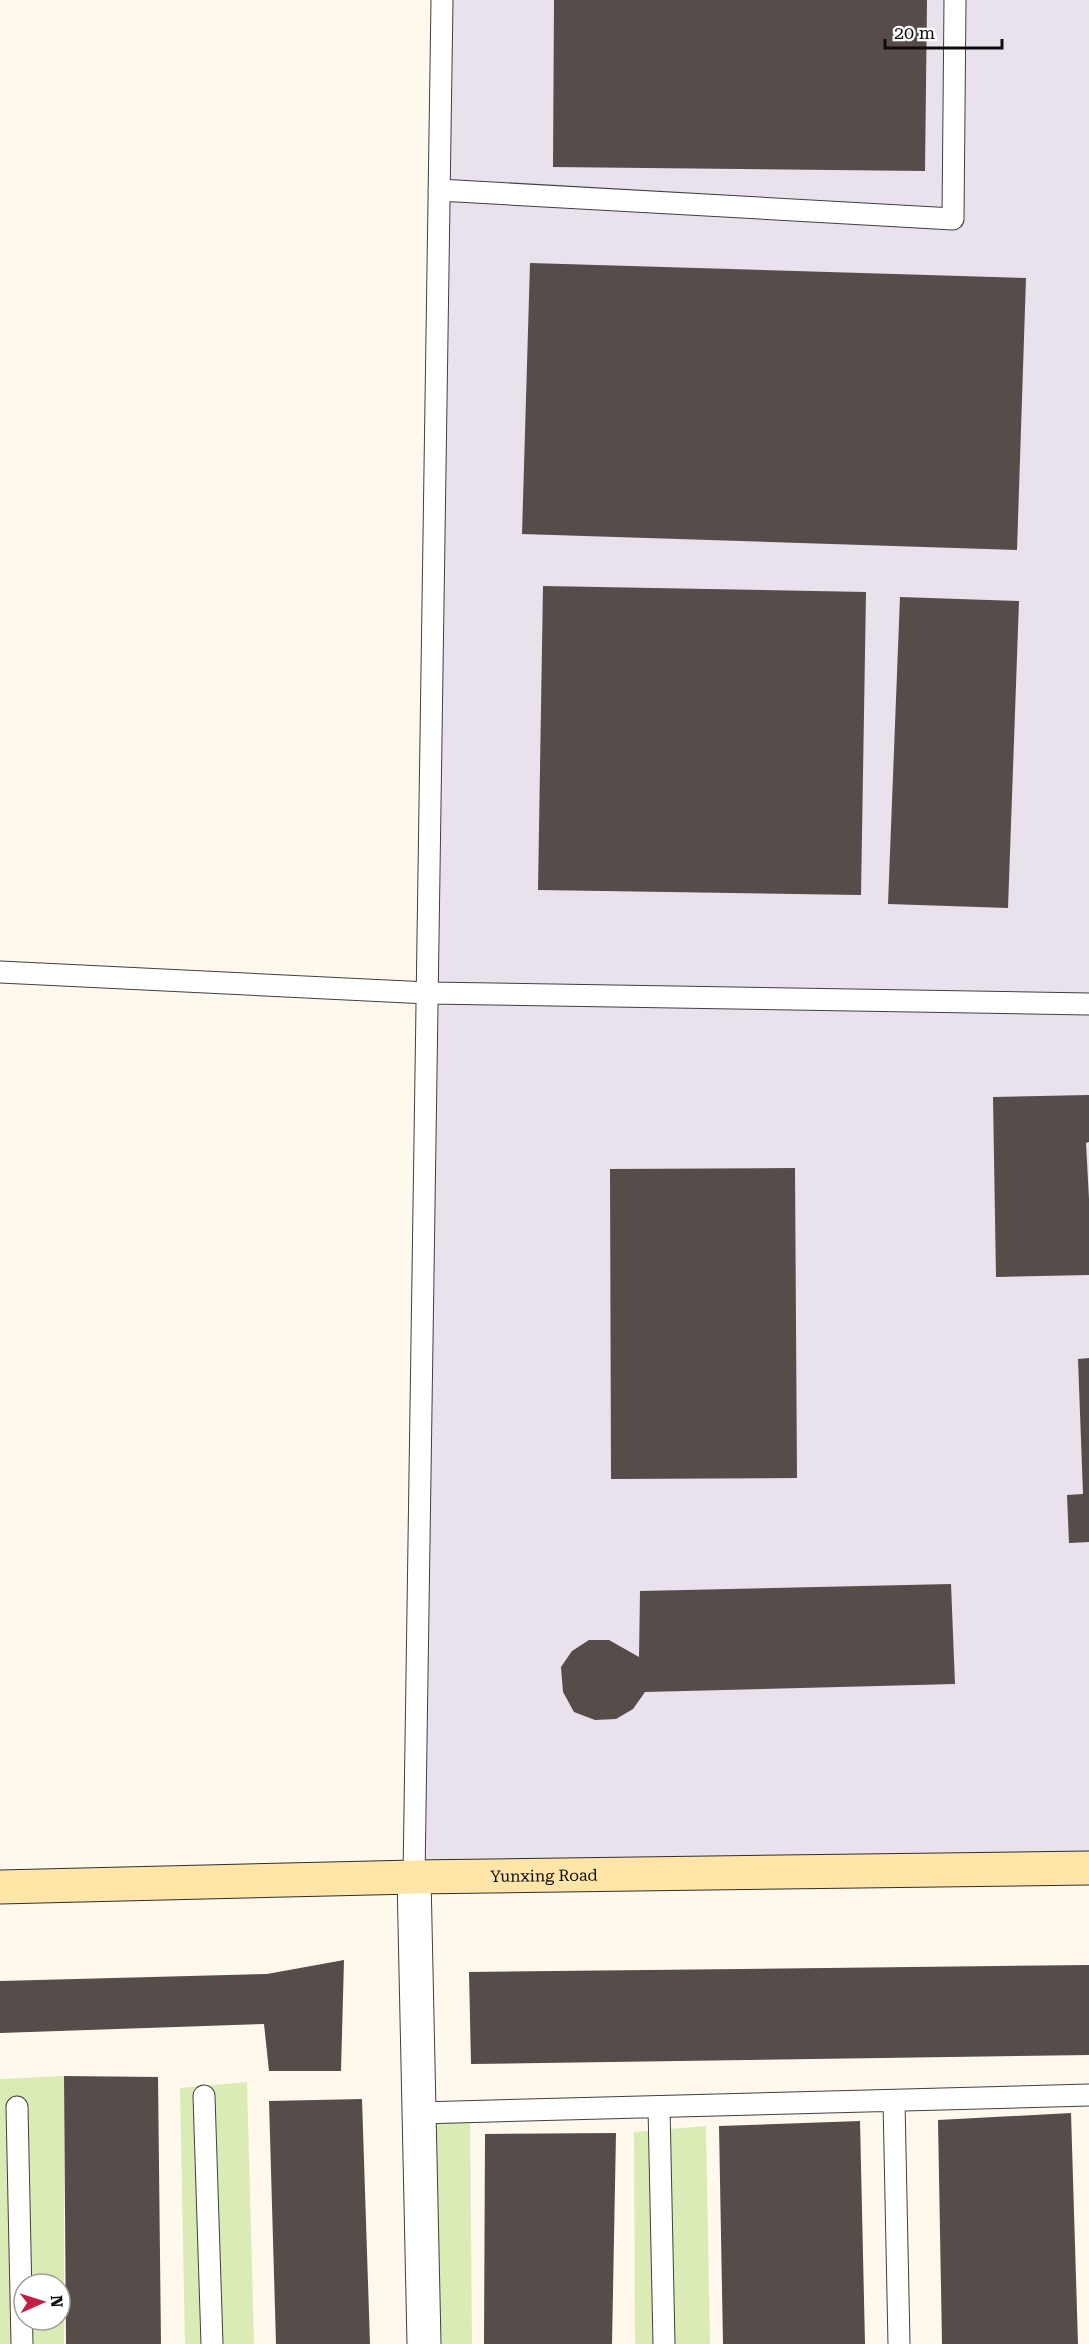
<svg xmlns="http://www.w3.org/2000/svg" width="1089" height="2344" viewBox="0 0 1089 2344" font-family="'Roboto Serif',serif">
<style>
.industrial{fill:#e9e1ec}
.green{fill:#dbebb5;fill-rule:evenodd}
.building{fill:#564c49}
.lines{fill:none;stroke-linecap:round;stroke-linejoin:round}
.lane-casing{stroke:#404040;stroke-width:23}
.street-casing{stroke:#404040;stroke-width:35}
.secondary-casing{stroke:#2f2f2f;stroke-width:35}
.lane{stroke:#fff;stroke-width:21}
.street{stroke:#fff;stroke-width:33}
.secondary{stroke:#ffe5a8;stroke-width:33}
.labels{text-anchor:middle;stroke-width:6;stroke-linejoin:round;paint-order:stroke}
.street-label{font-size:16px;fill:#0d0d0d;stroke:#fff}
</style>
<rect width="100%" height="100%" fill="#fff8ed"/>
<path class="industrial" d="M442,0H1089V1868L414,1877Z"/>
<path class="green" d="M64,2076V2344H0V2079ZM24,2284H60V2320H24Z
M247,2082L254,2344H185L180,2088Z
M470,2112L472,2344H424L419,2113Z
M706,2126L710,2344H635L634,2132Z"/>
<path class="building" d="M554,0H927L925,171L553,167Z
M530,263L1026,278L1017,550L522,534Z
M543,586L866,592L861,895L538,890Z
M900,597L1019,601L1008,908L888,904Z
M1089,1095V1142L1086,1143L1089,1199V1275L996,1277L993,1097Z
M795,1168L797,1478L611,1479L610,1169Z
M1089,1358V1542L1069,1543L1067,1495L1083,1494L1078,1359Z
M951,1584L955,1684L645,1692L633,1709L616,1719L595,1720L574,1712L563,1692L561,1667L572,1651L589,1640H609L639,1657L640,1591Z
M344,1960L341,2071H269L264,2024L0,2033V1981L267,1974Z
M1089,1965V2055L471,2064L469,1972Z
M64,2076L158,2077L161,2344H66Z
M362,2099L370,2344H276L269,2101Z
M1071,2113L1078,2344H942L938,2120Z
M860,2121L865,2344H723L719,2126Z
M616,2133L612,2344H484L485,2134Z"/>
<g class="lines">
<g class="lane-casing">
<path id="lane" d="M439,190L953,219L955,0
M0,972L428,993L1089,1004
M414,1877L442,0
M204,2096L212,2344
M894,2101L899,2344
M17,2107L22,2344
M659,2107L664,2344
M419,2113L1089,2095"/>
</g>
<g class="street-casing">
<path id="street" d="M414,1877L424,2344"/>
</g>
<g class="secondary-casing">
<g id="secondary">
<path id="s1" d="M0,1887L414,1877L1089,1868"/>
</g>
</g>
<use href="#lane" class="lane"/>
<use href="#street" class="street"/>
<use href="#secondary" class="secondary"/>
</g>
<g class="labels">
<g class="street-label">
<text dy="6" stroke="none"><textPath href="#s1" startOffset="544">Yunxing Road</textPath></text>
</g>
</g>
<g transform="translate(42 2302) rotate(87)"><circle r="28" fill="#ffffff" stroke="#9e9e9e" stroke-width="1.5"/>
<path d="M0-4.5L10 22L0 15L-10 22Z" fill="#c31f45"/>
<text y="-9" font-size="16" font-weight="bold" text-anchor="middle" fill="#0d0d0d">N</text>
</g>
<path d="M885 39v9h117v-9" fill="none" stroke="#0d0d0d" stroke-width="3"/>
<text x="894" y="39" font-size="18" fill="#0d0d0d" stroke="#ffffff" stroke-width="4.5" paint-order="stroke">20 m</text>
</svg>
